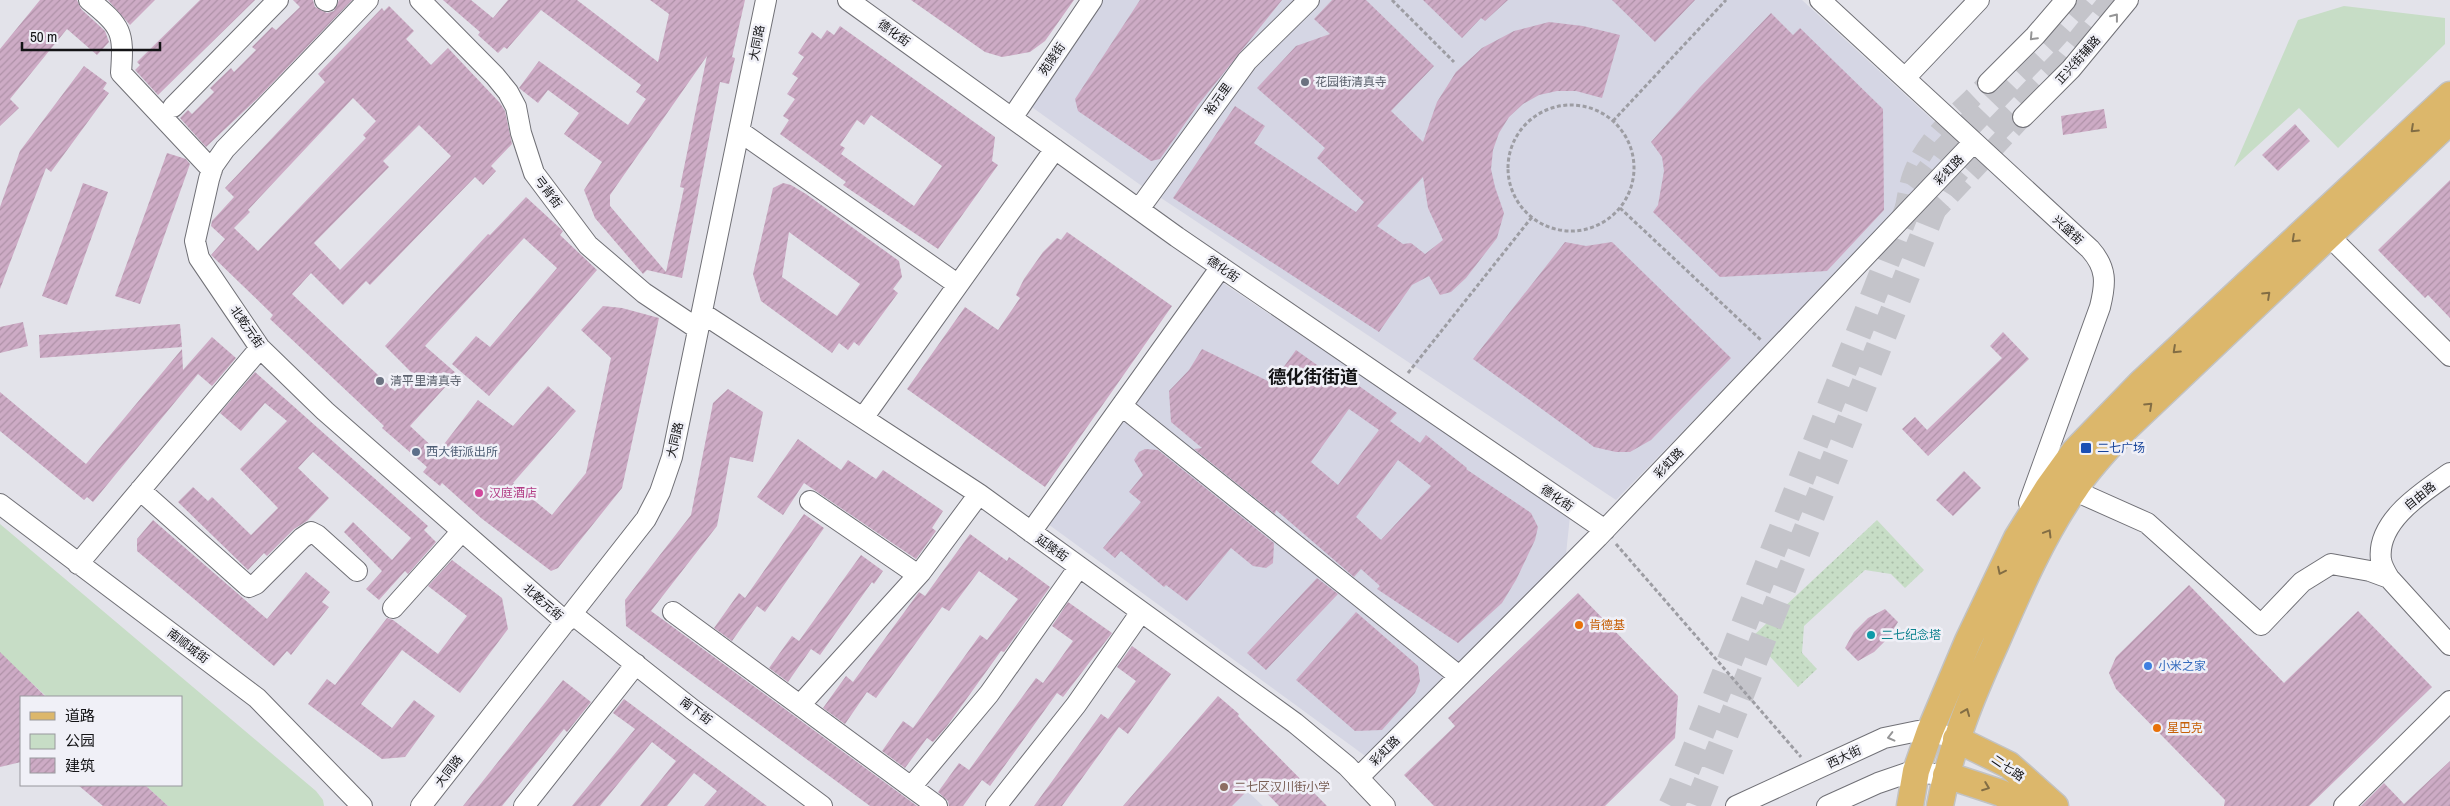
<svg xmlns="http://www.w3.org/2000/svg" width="2450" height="806" viewBox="0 0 2450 806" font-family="'Archivo Narrow','Noto Sans SC',sans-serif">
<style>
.built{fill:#d5d6e4}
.grass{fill:url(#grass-dots)}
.park{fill:#c7ddc6}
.building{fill:url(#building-hatch);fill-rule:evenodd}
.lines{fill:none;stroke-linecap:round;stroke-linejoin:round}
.minor-tunnel{stroke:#c4c4ca;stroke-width:20;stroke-dasharray:20 10;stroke-linecap:butt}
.major-tunnel{stroke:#c4c4ca;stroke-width:26;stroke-dasharray:26 13;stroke-linecap:butt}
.minor-casing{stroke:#707076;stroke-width:22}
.major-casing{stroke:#c2c2c2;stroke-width:29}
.path{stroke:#9d9da3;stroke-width:3;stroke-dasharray:4 2.5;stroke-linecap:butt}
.minor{stroke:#fff;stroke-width:20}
.major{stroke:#dcb76b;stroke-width:26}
.oneway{stroke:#959596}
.oneway2{stroke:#826d44}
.worship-dot{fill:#6b7280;stroke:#f0f0f7;stroke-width:2}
.transit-dot{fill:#1a4fb4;stroke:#f0f0f7;stroke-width:2}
.service-dot{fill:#5c6f8a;stroke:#f0f0f7;stroke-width:2}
.hotel-dot{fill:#d1479c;stroke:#f0f0f7;stroke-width:2}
.food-dot{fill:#e8710a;stroke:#f0f0f7;stroke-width:2}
.culture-dot{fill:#0f9aa8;stroke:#f0f0f7;stroke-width:2}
.shop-dot{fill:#3f7fe0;stroke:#f0f0f7;stroke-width:2}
.education-dot{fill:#8d6e63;stroke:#f0f0f7;stroke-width:2}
.labels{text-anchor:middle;stroke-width:5;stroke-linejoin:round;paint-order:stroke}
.street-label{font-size:12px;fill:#131315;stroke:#f0f0f7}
.worship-label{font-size:12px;fill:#5b616d;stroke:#f0f0f7;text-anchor:start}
.transit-label{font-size:12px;fill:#164399;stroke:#f0f0f7;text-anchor:start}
.service-label{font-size:12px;fill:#4e5e75;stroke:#f0f0f7;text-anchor:start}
.hotel-label{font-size:12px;fill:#b23c85;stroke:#f0f0f7;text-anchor:start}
.food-label{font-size:12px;fill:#c56008;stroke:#f0f0f7;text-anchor:start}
.culture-label{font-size:12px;fill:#0d838f;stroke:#f0f0f7;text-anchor:start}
.shop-label{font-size:12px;fill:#366cbe;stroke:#f0f0f7;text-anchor:start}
.education-label{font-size:12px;fill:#785e54;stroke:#f0f0f7;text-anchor:start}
.district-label{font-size:18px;font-weight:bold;fill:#131315;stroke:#f0f0f7}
</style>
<defs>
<pattern id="grass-dots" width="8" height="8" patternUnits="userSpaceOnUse" patternTransform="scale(1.25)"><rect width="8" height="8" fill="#c7ddc6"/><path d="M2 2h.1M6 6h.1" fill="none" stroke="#aabda9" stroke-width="1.8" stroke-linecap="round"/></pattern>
<pattern id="building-hatch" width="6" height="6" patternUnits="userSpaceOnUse" patternTransform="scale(1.25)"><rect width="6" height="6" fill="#cdabc5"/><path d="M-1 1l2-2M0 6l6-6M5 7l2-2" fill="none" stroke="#af92a8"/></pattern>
</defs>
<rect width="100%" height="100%" fill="#e3e3ea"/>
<path class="built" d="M1101,0H1298L1146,189L1029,105Z
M1318,0H1802L1961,146L1616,500L1161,198L1252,67Z
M1220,281L1570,516L1566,554L1368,758L1048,524Z
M1224,769L1263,806H1188Z"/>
<path class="grass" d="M1877,520L1924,570L1905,588L1891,574L1865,570L1804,626L1802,653L1817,669L1798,687L1752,637Z"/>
<path class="park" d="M2344,6L2445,18V44L2338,148L2299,108L2234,167L2298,20Z
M0,524L316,791L323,800L324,806H168L145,785H181V697H47L0,654Z"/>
<path class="building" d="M40,0H77L81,9L105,31L109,42L97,55L67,29L10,99L19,108L0,126V49Z
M108,0H155L130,25Z
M200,0H255L158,95L135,70L140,65L137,62Z
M293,0H313L315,7L327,13L334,11L339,0H352L259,97L206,147L180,118L188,110L192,114L214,92L210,88L231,68L234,72L256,50L252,47L272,27L276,30L300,7Z
M443,0H471L493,18L508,0H577L658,62L669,14L650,0H745L732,57L735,58L729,84L720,82L682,278L647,270L643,274L595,218L584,190L602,162L564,134L579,113L548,90L538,103L519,88L539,61L628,125L646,99L636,92L641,85L541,10L507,49L504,47L498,53L478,35L480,32ZM707,56L680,187L684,188L666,272L610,206V195Z
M911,0H1074L1045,41L1030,52L1002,57L985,52Z
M1140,0H1282L1198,105L1160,159L1151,161L1078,111L1075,99Z
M1332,0H1366L1434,66L1391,111L1423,142L1437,102L1456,72L1482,48L1514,31L1549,22L1583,26L1620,35L1602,98L1576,91H1557L1539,95L1523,104L1509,117L1499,133L1493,150L1491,169L1495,187L1504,213L1497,238L1466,278L1451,292L1440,295L1429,276L1412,285L1379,332L1173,198L1235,106L1265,126L1254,143L1356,212L1364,202L1317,158L1325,148L1257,88L1296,46L1330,34L1314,19ZM1423,177L1428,208L1443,240L1425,254L1411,243L1403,244L1377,226Z
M1423,0H1508L1485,21L1481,18L1462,38Z
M1612,0H1695L1655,42Z
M389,6L414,31L406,39L431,65L448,48L500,103L505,111L512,144L491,166L496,171L483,185L475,177L370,285L366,281L343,305L311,273L292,294L395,391L412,373L385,346L488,234L490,235L526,197L563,231L560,235L597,270L489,396L452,364L476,336L490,347L557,268L524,238L425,346L457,374L410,426L438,452L478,400L513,426L548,386L576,411L513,483L552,515L586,473L611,358L581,330L603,306L622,308L659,318L622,488L558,568L551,571L481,518L442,483L440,486L423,472L427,467L382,428L384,426L270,319L273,315L211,255L225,239L211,226L212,221L234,197L225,188L325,82L318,74L382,8L384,11ZM353,98L376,121L363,135L366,138L258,251L234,228L250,212L248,210ZM419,125L451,156L340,270L314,243L389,167L383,161Z
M1771,13L1793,35L1800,28L1883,109L1884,210L1827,271L1720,277L1653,212L1658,205L1664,171L1662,157L1651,142L1700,87Z
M840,26L995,137L992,161L998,165L938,249L843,185L846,182L780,134L789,120L783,116L795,99L787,94L798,78L792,74L804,57L798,53L812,32L821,39L827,30L834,35ZM871,115L942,166L914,206L841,154L845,148L840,145L857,120L864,125Z
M84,66L107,83L103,89L109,93L51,172L46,168L0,289V207L20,151Z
M2104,109L2107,128L2063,135L2061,116Z
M2295,124L2310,141L2278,171L2262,155Z
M167,153L186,159L190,164L140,304L115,296Z
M2450,180V318L2428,295L2425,298L2378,250Z
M83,183L108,192L67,305L42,296Z
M783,183L791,185L806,194L899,261L902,277L893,289L898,293L859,346L854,342L848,350L839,343L832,353L761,301L753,274L773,188ZM789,232L860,284L837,316L782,277Z
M1067,232L1172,306L1045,487L907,389L965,307L998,330L1020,298L1016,295L1024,279L1043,252L1057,238L1061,240Z
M1565,242L1586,246L1612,242L1731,358L1651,440L1630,452H1616L1594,447L1473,359Z
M23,322L28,346L0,353V327Z
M180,324L182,347L40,358L39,335Z
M2003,332L2029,359L1928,456L1902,429L1915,417L1927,430L2002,358L1990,346Z
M212,337L236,358L212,386L198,374L93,502L87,497L84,500L0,431V392L86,464L182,349L183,370Z
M1202,349L1272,383L1296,350L1334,377L1338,371L1397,413L1390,421L1420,443L1426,435L1467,468L1466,469L1531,513L1538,527L1535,540L1516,580L1502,603L1458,643L1377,589L1380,586L1361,569L1354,577L1276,510L1275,514L1194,449L1202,448L1171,422L1169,391L1189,370ZM1349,409L1379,430L1338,485L1311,462ZM1398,460L1431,486L1381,540L1356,517Z
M255,372L428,526L424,530L436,542L408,574L405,571L379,600L366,589L382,571L344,532L353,522L392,560L411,538L313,452L298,468L329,498L307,521L294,529L267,556L264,553L248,570L178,502L193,487L208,501L212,497L251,535L278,508L240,469L287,421L265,403L241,431L220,413Z
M728,389L763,412L753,462L730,457L717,526L651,611L917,806H870L626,626L625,600L691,515L713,403Z
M798,439L841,470L848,460L876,479L883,470L943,511L932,528L936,531L916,559L804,483L783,515L757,497Z
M1145,449L1158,450L1274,543L1273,563L1266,568L1253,566L1231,548L1187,601L1166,585L1164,587L1121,551L1115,558L1103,548L1141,502L1129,492L1143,475L1134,460L1139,452Z
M1964,471L1981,488L1953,516L1936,500Z
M804,514L824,528L765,612L757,606L732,641L714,628L739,593L745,598Z
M153,520L267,619L306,572L330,592L322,602L329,607L291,655L287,651L274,666L137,551V539Z
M970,534L1007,561L1009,557L1050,587L1004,652L1001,651L947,726L933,742L927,738L905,768L882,751L903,721L913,728L980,635L987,640L1018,599L979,571L949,611L942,607L876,698L867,692L845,724L823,708L846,676L853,682L919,592L925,596Z
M861,555L883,571L874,584L872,582L820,655L811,649L788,682L769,668L792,636L799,641Z
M452,560L502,598L508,629L460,693L402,650L361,704L392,728L414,700L435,716L405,757L382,759L308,704L327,679L335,685L387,618L393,620L438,654L467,616L428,586Z
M1317,578L1338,594L1266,670L1247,653Z
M2189,585L2284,683L2358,611L2432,687L2309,806H2224L2225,800L2116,689L2109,673L2116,657Z
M1578,593L1678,696L1675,738L1605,806H1434L1404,775L1455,726L1448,718Z
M1068,602L1112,633L1063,697L1057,693L990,786L982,780L963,806H949L948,801L938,792L959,763L969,770L1036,678L1043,683L1073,641L1052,626Z
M1885,609L1898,622L1888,638L1874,652L1858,661L1845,648L1854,632L1868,618Z
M1356,612L1418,666L1420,681L1415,693L1382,730L1355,731L1296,680Z
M1132,646L1171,674L1128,734L1119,727L1062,806H1034L1101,714L1108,719L1136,681L1117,667Z
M0,652L46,697H21V762L0,767Z
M563,680L591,702L567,732L564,729L502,806H463Z
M1218,696L1239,714L1238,716L1327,806H1279L1256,782L1232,806H1123Z
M624,699L767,806H704L717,791L694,773L667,806H640L676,761L652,742L600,806H572L635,729L613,713Z
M2450,761V806H2361L2384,783L2404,804Z
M78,785H145L168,806H103Z"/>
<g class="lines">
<path class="minor-tunnel" d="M1904,214C1906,202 1908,188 1912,176C1925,138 1961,110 1988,83
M1930,217L2023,117"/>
<path class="major-tunnel" d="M1671,806L1679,790L1915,190L1944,151L2047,44L2086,0
M1697,806L1937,200L1950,179L1961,166L2066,58L2113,0"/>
<g class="minor-casing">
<path id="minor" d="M89,0C122,27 124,31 121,73L212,170
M325,0L327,1
M368,0L225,149L213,166L209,179L195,241L199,258L260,348L325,411L566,622
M420,0L495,76L508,92L516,107L521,133L534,173L588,245L644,293L698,329
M848,0L1177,237L1605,530
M1820,0L2090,249C2107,268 2106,283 2100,307L2029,503
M1905,78L1979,0
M1988,83L2035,36L2066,0
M173,107L278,0
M2023,117L2071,69L2128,0
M1012,118L1092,0
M739,131L957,284
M1139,209L1247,61L1309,0
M2329,236L2450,356
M702,313L979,494L1295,723L1347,766L1385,806
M1122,406L1459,676
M863,418L1055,149
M140,490L249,587L256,584L302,538L311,532L317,535L357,571
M2073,490L2147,523L2261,625L2302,582L2331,564L2370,571L2389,578L2450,645
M810,501L918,575
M0,504L257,698L362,806
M1031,532L1221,267
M78,564L260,348
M2389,578C2386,573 2382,566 2381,560C2376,521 2423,492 2450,473
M393,608L462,531
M673,612L937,806
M572,614L692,709L822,806
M800,705L921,572L979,494
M1358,778L1598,537L1974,142
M911,787L989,694L1079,567
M421,806L646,519L660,492L672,457L766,0
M524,806L636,664
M996,806L1076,705L1141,612
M1736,806L1884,738L1918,731H1930L1956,739
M1827,806L1878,783L1910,772L1946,775
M2344,806L2450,701"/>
</g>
<g class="major-casing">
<path id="major" d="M1956,739L2009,765L2055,806
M1946,775L2001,793L2024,806
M1910,806L1916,771L1930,731L1968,641L2017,538L2048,488L2074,452L2141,383L2450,95
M1940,806C1950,749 1971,698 1995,645C2018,592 2041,538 2074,490C2088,468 2107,449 2125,429L2450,121"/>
</g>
<path class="path" d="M1392,0L1454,62
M1508 168a63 63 0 1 1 126 0a63 63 0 1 1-126 0Z
M1613,121L1726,0
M1620,208L1761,340
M1408,373L1532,217
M1616,544L1801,757"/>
<use href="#minor" class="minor"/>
<use href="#major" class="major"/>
</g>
<defs><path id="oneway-chevron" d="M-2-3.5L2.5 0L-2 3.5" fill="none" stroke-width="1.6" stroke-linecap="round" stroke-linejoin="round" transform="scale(1.25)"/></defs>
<g class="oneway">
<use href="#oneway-chevron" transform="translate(2115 17) rotate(-52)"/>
<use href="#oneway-chevron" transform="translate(2033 37) rotate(133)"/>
<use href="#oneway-chevron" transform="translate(1891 737) rotate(166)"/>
</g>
<g class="oneway2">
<use href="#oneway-chevron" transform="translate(2414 129) rotate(137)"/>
<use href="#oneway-chevron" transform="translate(2295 239) rotate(137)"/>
<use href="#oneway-chevron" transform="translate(2267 295) rotate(-43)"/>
<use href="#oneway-chevron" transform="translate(2176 350) rotate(137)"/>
<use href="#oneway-chevron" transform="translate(2149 406) rotate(-43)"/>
<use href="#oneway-chevron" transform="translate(2048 533) rotate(-59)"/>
<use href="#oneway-chevron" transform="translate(2001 571) rotate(116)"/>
<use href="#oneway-chevron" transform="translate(1966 712) rotate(-68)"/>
<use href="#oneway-chevron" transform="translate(1986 787) rotate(21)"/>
</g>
<g class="worship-dot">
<circle cx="1305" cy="82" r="5"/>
<circle cx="380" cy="381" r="5"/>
</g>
<rect class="transit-dot" x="2080" y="442" width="12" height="12" rx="2.5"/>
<circle class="service-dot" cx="416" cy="452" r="5"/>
<circle class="hotel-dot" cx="479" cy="493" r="5"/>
<g class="food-dot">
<circle cx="1579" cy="625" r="5"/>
<circle cx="2157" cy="728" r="5"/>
</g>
<circle class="culture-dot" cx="1871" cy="635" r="5"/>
<circle class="shop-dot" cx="2148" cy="666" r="5"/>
<circle class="education-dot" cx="1224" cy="787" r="5"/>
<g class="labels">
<g class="street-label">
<text transform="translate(894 33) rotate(36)" y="4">德化街</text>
<text transform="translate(757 43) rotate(-79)" y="4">大同路</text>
<text transform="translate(1052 59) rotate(-56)" y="4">苑陵街</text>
<text transform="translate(2078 60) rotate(-48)" y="4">正兴街辅路</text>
<text transform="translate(1218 99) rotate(-54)" y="4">裕元里</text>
<text transform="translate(1949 170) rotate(-46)" y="4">彩虹路</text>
<text transform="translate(548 192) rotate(53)" y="4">弓背街</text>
<text transform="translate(2068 230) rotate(43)" y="4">兴盛街</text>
<text transform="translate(1223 269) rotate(35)" y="4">德化街</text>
<text transform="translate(247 327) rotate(55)" y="4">北乾元街</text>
<text transform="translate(675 440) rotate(-77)" y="4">大同路</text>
<text transform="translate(1669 463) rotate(-46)" y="4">彩虹路</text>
<text transform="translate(2420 496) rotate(-39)" y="4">自由路</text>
<text transform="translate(1557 498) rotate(34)" y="4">德化街</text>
<text transform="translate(1052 548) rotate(36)" y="4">延陵街</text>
<text transform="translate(543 602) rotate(41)" y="4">北乾元街</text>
<text transform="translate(188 646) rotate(37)" y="4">南顺城街</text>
<text transform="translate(696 711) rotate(37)" y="4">南下街</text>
<text transform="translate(1385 751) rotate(-45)" y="4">彩虹路</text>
<text transform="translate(1844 757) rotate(-25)" y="4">西大街</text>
<text transform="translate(2008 768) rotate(34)" y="4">二七路</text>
<text transform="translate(449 771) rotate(-52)" y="4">大同路</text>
</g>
<g class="worship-label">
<text x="1315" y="86">花园街清真寺</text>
<text x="390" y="385">清平里清真寺</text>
</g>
<g class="transit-label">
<text x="2097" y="452">二七广场</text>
</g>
<g class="service-label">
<text x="426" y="456">西大街派出所</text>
</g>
<g class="hotel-label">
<text x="489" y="497">汉庭酒店</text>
</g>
<g class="food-label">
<text x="1589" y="629">肯德基</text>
<text x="2167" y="732">星巴克</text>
</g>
<g class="culture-label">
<text x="1881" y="639">二七纪念塔</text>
</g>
<g class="shop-label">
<text x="2158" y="670">小米之家</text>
</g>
<g class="education-label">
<text x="1234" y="791">二七区汉川街小学</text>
</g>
<g class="district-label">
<text x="1313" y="383">德化街街道</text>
</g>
</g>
<rect x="20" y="696" width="162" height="90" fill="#f0f0f7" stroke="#98989d"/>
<rect x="30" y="712" width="25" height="8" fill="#dcb76b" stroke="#98989d"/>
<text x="65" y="721" font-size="15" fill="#131315">道路</text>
<rect x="30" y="734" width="25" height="15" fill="#c7ddc6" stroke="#98989d"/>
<text x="65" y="746" font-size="15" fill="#131315">公园</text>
<rect x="30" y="758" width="25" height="15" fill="url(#building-hatch)" stroke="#98989d"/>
<text x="65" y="771" font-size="15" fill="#131315">建筑</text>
<path d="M22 42v8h138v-8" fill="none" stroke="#131315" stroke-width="2.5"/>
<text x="30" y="42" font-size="15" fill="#131315" stroke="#f0f0f7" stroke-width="4" paint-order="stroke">50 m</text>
</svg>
